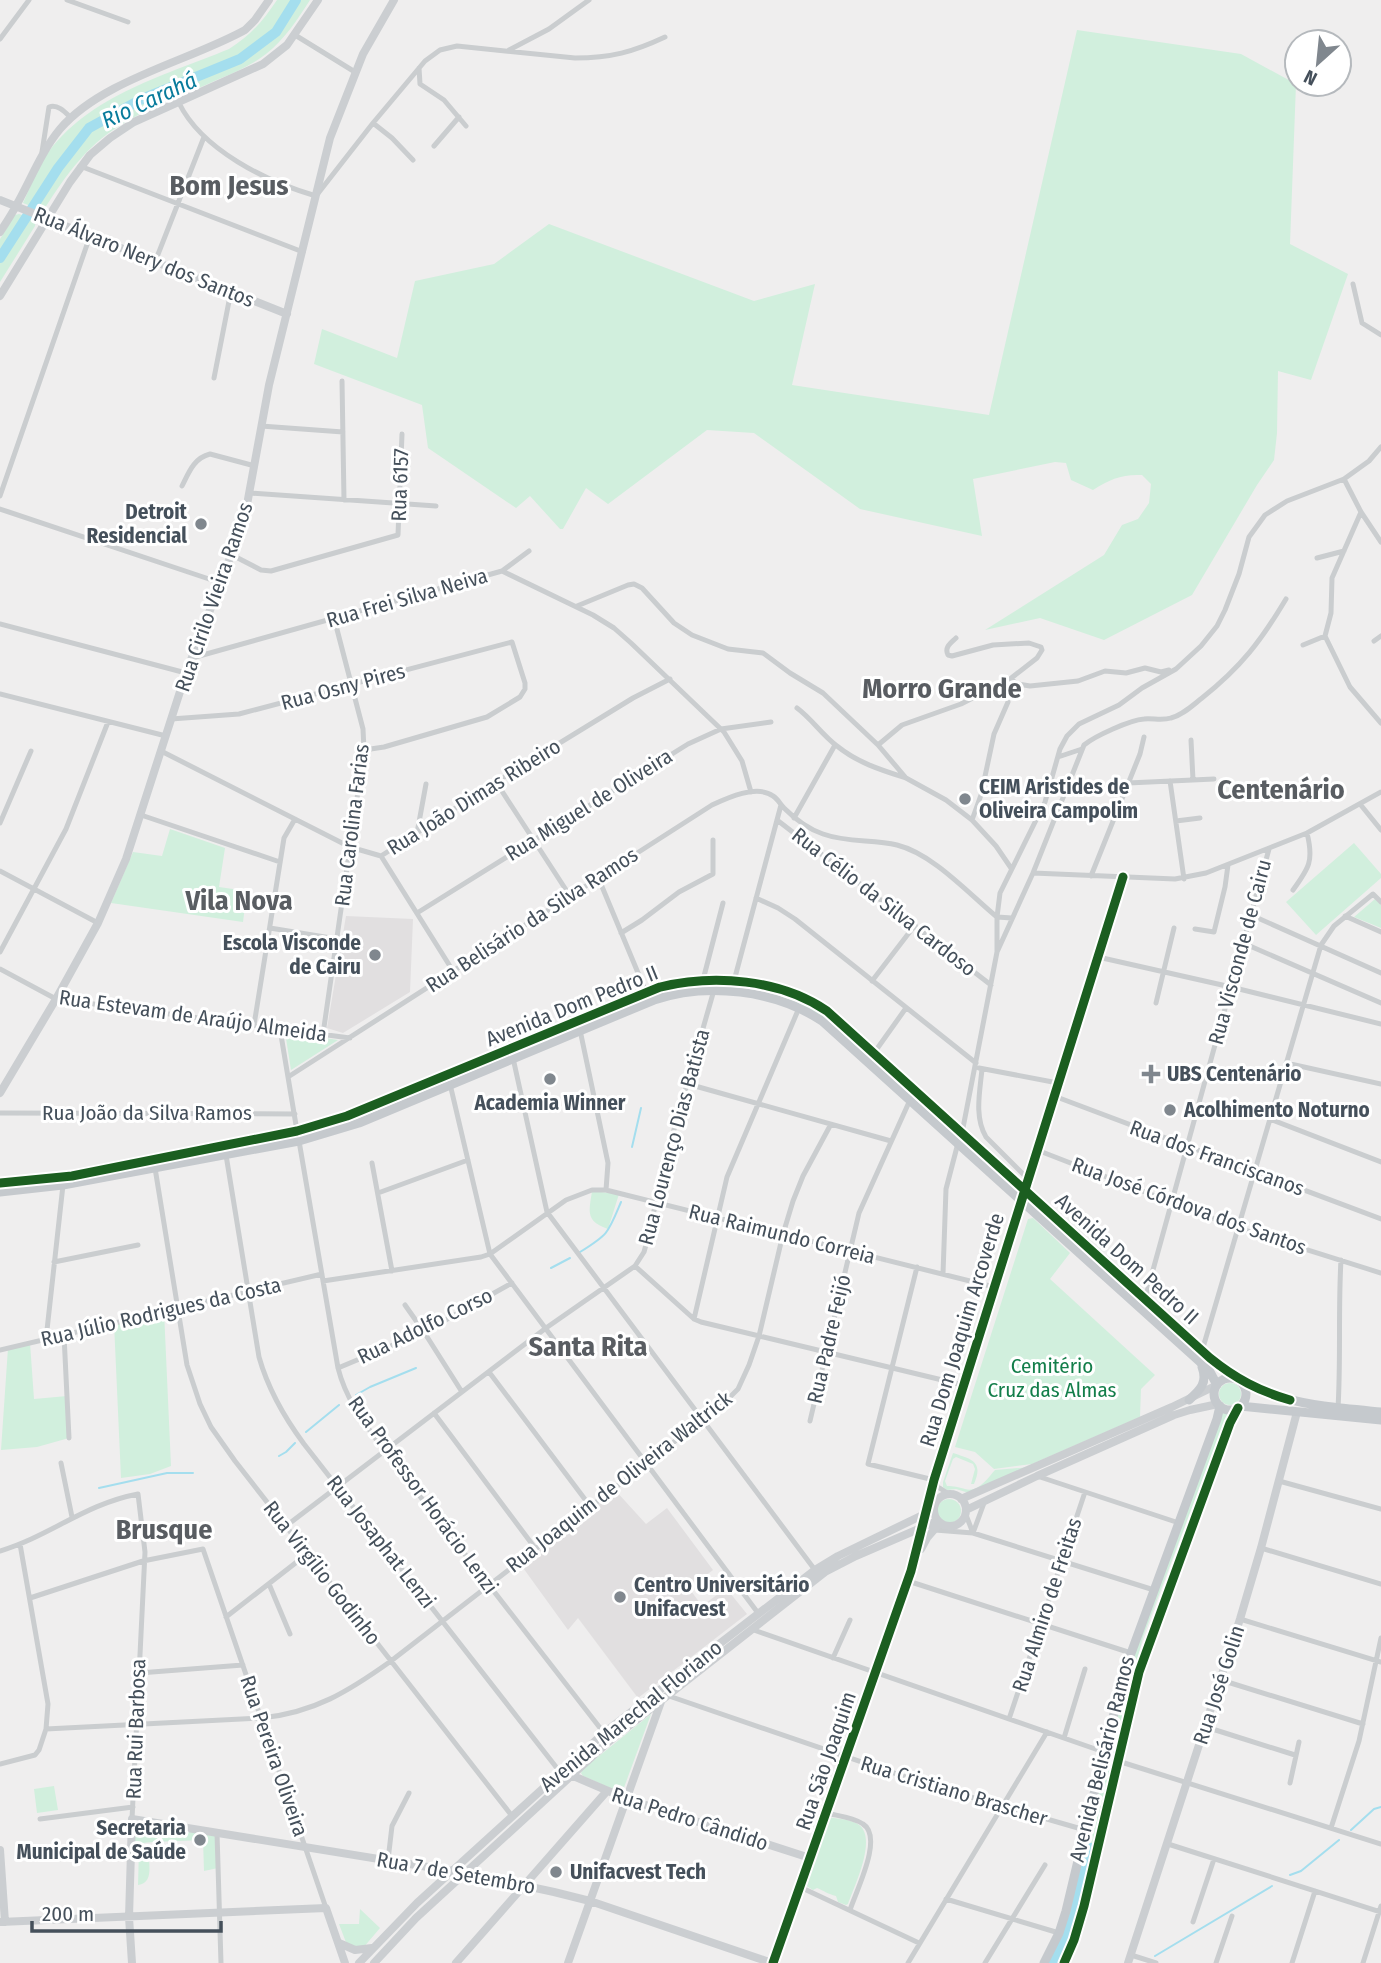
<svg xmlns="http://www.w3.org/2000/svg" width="1381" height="1963" viewBox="0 0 1381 1963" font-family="'Fira Sans Condensed',sans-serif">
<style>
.education{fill:#e1dfe0}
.green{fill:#d1efdd}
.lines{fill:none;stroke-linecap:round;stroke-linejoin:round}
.stream{stroke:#a4deee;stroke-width:2}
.river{stroke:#a4deee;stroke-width:10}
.street{stroke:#cacdcf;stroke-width:5}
.secondary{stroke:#cbced1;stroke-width:8}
.primary{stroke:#c5c9cd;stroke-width:9}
.cycleway-casing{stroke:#fff;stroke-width:13}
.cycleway{stroke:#1b5e20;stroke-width:9}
.poi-dot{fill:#80878e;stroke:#fff;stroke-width:2.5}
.labels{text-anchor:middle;stroke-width:6;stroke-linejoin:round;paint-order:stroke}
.street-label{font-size:21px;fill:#45505b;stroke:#fff}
.poi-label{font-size:21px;font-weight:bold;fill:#45505b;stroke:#fff;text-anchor:start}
.park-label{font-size:21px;fill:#137e4a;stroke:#fff}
.water-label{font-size:23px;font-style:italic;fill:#087b9c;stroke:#fff}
.district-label{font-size:28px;font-weight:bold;fill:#595d62;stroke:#fff}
</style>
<rect width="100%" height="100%" fill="#efeeee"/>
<path class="education" d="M346,916L413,919L410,992L343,1033L327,1028Z
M615,1490L646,1524L667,1508L713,1570L689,1588L702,1606L726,1588L747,1614L638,1698L578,1618L568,1630L521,1565Z"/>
<path class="green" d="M277,0H310C297,20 285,39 266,54C252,65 236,72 219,79C184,95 145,108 113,130C82,151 63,180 43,211L23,203C29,190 34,176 41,163C82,97 161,77 229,49C250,36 263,21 277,0Z
M1077,30L1241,54L1296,84L1290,244L1348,274L1311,380L1278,371L1277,433L1274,460L1257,485L1192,595L1104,640L1040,618L985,630L1104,555L1122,525L1138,519L1149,503L1151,484L1142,475C1122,474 1110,479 1093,490L1071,480L1066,463L1055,462L973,479L982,536L860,509L754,433L707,430L608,504L586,488L563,529H560L530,496L516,508L428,448L422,405L314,364L322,329L397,358L415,281L494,264L549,224L754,301L815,284L792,385L989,415Z
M19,214L36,220L35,226L0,282V239L15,215Z
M170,829L225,848L219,887L247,891L243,922L111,903L133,852L162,856Z
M1354,843L1381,874V878L1316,935L1286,902Z
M1375,899L1381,905V928L1354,917Z
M712,985C752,989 792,995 827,1017L1016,1191L818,1014L725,988L634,1004L349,1122L312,1134L77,1181L0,1189V1186L96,1174L291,1136L632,1001L673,988Z
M285,1032L338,1040L291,1070Z
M592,1191L619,1194L608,1229C585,1221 589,1212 592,1191Z
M1033,1218L1070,1253L1050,1279L1155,1375L1141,1389L1140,1417L1032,1464L994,1469L975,1452L955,1447L1028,1219Z
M164,1311L171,1466L150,1474L121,1478L114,1323Z
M30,1343L34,1399L67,1396L69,1438L37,1447L1,1450L8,1348Z
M1219 1394a11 11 0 1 1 22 0a11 11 0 1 1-22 0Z
M1221,1413H1232L1223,1425L1143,1637L1113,1755L1107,1753L1134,1649Z
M953,1453C971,1459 984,1461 974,1484H971L975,1469L973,1464L956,1457L953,1459L945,1481L947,1486C954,1486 958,1487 965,1489C978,1493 987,1479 995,1470L1031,1467L969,1493L956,1489L947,1490L943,1487V1482Z
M937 1511a12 12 0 1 1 24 0a12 12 0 1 1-24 0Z
M651,1714L622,1793L583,1776L581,1773L583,1769Z
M1106,1764L1111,1767L1078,1918L1060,1963H1048L1073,1900Z
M54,1786L58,1810L37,1813L34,1789Z
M829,1817C837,1819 848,1819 856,1823C880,1834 854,1886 848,1904L846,1905L838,1902L836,1896C828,1894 824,1891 817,1888L813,1890L805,1885Z
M132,1819L217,1833L218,1868L204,1871L203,1840L153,1842L132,1844Z
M139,1849L144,1850L149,1855C149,1867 153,1883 138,1885Z
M360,1909L380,1928L363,1948L347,1945L339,1924H359Z"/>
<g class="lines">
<path class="stream" d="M632,1147L641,1108
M580,1252C609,1234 608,1233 621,1202
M551,1268L570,1258
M356,1395L370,1387L416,1368
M306,1432L339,1405
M279,1456L286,1452L295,1443
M99,1488L167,1473H193
M1351,1830L1374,1809L1381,1807
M1290,1875L1301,1871L1339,1840
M1155,1956L1272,1886"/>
<path class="river" d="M0,258L58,168L89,128L142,99L240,59L276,32L296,0
M1053,1963L1068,1932L1091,1848"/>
<path class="street" d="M67,0L128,22
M295,35L355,72
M0,39L29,0
M509,50L549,29L589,0
M419,68L420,84L444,100L466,126
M179,103C202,150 267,182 316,196L373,123L425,61L440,50L457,46L575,58C611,58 633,52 665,37
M373,123L392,138L413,160
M434,146L459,117
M42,152L49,107C58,104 65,112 71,118
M80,166L303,252
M155,262L204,137
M1353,284L1362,323L1381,335
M214,378L231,291
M342,381L344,500
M261,426L343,432
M1344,479L1361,512L1381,542
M182,486C189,472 194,458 210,454L255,466
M250,493L436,506
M0,496L90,236
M0,509L221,583
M1361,512L1332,578L1331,613L1325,636L1350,687L1381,723
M232,555L261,570L271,571L398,535L402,434
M1317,558L1344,551
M502,571L529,551
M577,606L628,585L634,584L642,588L674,623L692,635L728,649L763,653L790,673L823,693L878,745L906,778L946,800L972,820L996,846L1011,868
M0,624L186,673
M1374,641L1381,636
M1303,645L1325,636
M192,658L502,571L593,615L614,628L631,643L724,732L742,761L751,792
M1010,679L1018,684L1030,686L1078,681L1105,671L1126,673L1145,668L1161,672L1169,670
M0,694L166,736
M797,708C812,719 822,735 837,746C858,763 881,770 906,778
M171,719L239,714L512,642L525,683V689L520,697L487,717L384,747L364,750
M1191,740L1193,780
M878,745L902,725L961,704L1010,679L1037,658L1042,650L1041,647L1029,643L993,645L952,656L948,655C944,647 951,643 956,638
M161,751L350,847L381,856L496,782L633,698L670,679
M1058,757L1082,749
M1170,781L1184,879
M496,782L570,896
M1128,783L1214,779
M1360,804L1381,830
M141,815L280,862
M794,818L835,745
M777,820L991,985
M972,820L981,795L994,734L1008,702
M1176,821L1200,818
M0,823L31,751
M417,833L426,784
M381,856L453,971
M0,871L98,923
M1033,873L1084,745C1095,736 1130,720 1144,719C1153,718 1162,721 1171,718C1183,715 1193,705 1202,698C1241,667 1261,641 1286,599
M1091,876L1140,754L1144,737
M598,877L646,992
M1293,890C1309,868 1314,861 1307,833
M756,898L778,908L795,919L976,1063
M417,913L688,744L721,729L771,722
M1251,915L1381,973
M1345,916L1381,932
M270,928L337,939
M1195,929L1214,932L1225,887L1228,865
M621,933L642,920L679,892L713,874V840
M1243,943L1381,1003
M0,952L66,829L108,722
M997,952V917L1000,893L1045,802L1060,749L1067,736L1079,724L1119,705L1142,688L1176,669L1201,646L1217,626L1225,610L1239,574L1249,537L1265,515L1287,501L1344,479L1369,461L1381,447
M1098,957L1231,987L1381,1024
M0,969L56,999L350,1038
M703,980L723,903
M734,981L781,805
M872,981L915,925
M1156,1003L1174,928
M254,1025L284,838L295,819
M280,1029L297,1131
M580,1030L608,1163L606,1190L994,1287
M323,1034L364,750L363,729L334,618
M874,1053L906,1008
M513,1058L547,1212L815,1570
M1286,1063L1381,1084
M979,1068L1058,1083
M982,1069C980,1091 974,1117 986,1137L1028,1179
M288,1077L712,805C727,798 757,784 773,796C778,799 780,804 784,808C795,819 808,829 823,834C848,843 873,839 897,845C933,854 968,893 997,917L1012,918
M450,1084L490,1254L758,1613
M688,1084L891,1141
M1054,1096L1381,1219
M0,1113L295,1114
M1270,1119L1381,1162
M962,1133L997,952L1033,873L1175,879L1206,873L1307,833L1381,792
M299,1141L338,1368C346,1400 365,1424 384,1450L604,1733
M1037,1150L1238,1228L1381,1273
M226,1155L259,1357C268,1389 284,1417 304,1444L560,1772
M372,1163L392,1271
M155,1168L187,1365L200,1404L211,1427L235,1461L512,1816
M378,1193L468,1160
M54,1262L138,1245
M635,1266L694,1319L701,1322L963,1385
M917,1267L868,1464L934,1480
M943,1274L946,1189L958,1143
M323,1281L481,1257L490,1254L566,1200L592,1190H606
M1145,1299L1269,849
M405,1305L424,1332L462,1392
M694,1319L727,1177L799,1008
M64,1335L69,1438
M46,1339L63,1185
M0,1350L322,1274
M1202,1351L1321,945L1334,926L1373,894L1381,902
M338,1368L424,1332L512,1283
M489,1372L590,1506
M1338,1408C1341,1358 1338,1310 1341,1260
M434,1413L535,1548
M810,1421L859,1213L910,1100
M61,1463L72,1517
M1037,1476L1179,1523
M934,1480L938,1487L949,1494
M1279,1481L1381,1509
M926,1513L934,1480L1123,877
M966,1515L973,1533
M286,1526L546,1328L635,1266L644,1252L647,1241L667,1154L714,990
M935,1530L973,1533L1154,1590
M973,1533L984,1503
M1261,1548L1381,1584
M0,1551C50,1536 85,1504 138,1494L145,1552L132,1819
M908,1581L1131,1653
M269,1584L290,1634
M30,1598L143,1561L203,1549L326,1908
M226,1617L307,1554
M1240,1619L1381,1662
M751,1629L1104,1752L1118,1761L1381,1844
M833,1658L850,1620
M139,1673L243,1665
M1221,1680L1363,1724
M666,1695L926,1784L1085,1830
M1009,1719L1085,1492
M1206,1727L1295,1755
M46,1729L261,1718C314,1713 349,1691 391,1661L723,1404L738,1389L749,1365L759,1336L783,1234L793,1201L803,1176L831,1124
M1064,1738L1085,1669
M0,1764L35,1755L39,1750L46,1729L48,1704L20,1544
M1290,1783L1299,1742
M826,1813C838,1816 853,1817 863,1824C884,1837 856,1891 850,1910
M40,1819L133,1807
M1331,1828L1359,1741L1381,1638
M217,1833L221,1963
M1168,1844L1381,1912
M388,1860L392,1826L409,1793
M800,1887L919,1943
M946,1899L1059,1933
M1193,1922L1214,1859
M1131,1955L1156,1963
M908,1963L1047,1732
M985,1963L1045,1865
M1216,1963L1232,1916
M1292,1963L1315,1891
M1363,1963L1381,1906"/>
<path class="secondary" d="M0,200L287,314
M0,232C6,223 12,214 17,204C31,179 41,152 60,129C102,80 189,61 245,30L255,20L269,0
M0,296L70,182L90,155L110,138L134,122L263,64L287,45L318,0
M0,1093L56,999L98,923L126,859L186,673L244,521L269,385L330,138L363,54L394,0
M934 1510a16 16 0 1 1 32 0a16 16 0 1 1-32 0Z
M961,1499L1172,1407L1217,1385
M966,1510L1037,1476L1174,1415L1190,1410L1218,1404
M921,1549L927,1538L940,1523
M571,1775L627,1799L810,1858
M0,1850L5,1922
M0,1922L326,1908L345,1963
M339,1943L355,1950L372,1948
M132,1963L129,1917L132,1819L465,1873L554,1892L590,1901L772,1963
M359,1963L417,1903L604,1733L815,1570L838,1556L933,1510
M374,1963L416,1918L607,1743L825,1572L856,1556L937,1521
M456,1963L607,1791
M568,1963L662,1699
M773,1963L911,1571L924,1524
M1128,1963L1240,1619L1261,1548L1297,1412"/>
<path class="primary" d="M0,1183L72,1176L297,1131L347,1116L660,987C716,973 787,979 833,1015L1202,1351C1262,1403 1306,1405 1381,1412
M0,1192L63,1185L299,1141L359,1123L654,1000C707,982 775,990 822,1021L1200,1362L1210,1372L1217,1385
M1214 1394a16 16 0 1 1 32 0a16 16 0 1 1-32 0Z
M1189,1400C1200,1390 1208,1383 1202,1367
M1240,1406L1381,1420
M1044,1963L1059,1933L1066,1911L1104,1752L1126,1667L1217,1419L1220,1406
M1064,1963L1074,1940L1084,1906L1139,1672L1230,1423L1238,1408"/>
<g class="cycleway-casing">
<path id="cycleway" d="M0,1183L72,1176L297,1131L347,1116L660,987C714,974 780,979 827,1011L1210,1358C1236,1379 1259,1391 1290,1400
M773,1963L911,1571L934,1480L1123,877
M1064,1963L1074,1940L1084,1906L1139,1672L1230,1423L1238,1408"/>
</g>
<use href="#cycleway" class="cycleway"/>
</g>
<g class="poi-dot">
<circle cx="201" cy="524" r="7"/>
<circle cx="965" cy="799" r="7"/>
<circle cx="375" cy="955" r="7"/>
<path d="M1147.5 1063.5h7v7h7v7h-7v7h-7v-7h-7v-7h7z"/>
<circle cx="550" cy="1079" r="7"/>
<circle cx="1170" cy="1110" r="7"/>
<circle cx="620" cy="1597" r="7"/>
<circle cx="200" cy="1840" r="7"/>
<circle cx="556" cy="1872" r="7"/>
</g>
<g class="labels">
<g class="street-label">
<text transform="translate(144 257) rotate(22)" y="7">Rua Álvaro Nery dos Santos</text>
<text transform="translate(400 485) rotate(-88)" y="7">Rua 6157</text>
<text transform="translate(214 597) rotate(-71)" y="7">Rua Cirilo Vieira Ramos</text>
<text transform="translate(407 598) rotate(-16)" y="7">Rua Frei Silva Neiva</text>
<text transform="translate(343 687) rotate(-15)" y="7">Rua Osny Pires</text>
<text transform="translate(474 797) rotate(-32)" y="7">Rua João Dimas Ribeiro</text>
<text transform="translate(589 805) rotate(-32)" y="7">Rua Miguel de Oliveira</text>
<text transform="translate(352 825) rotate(-83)" y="7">Rua Carolina Farias</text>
<text transform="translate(884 902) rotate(38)" y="7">Rua Célio da Silva Cardoso</text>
<text transform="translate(532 920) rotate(-33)" y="7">Rua Belisário da Silva Ramos</text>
<text transform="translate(1240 952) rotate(-75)" y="7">Rua Visconde de Cairu</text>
<text transform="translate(572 1006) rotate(-22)" y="7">Avenida Dom Pedro II</text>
<text transform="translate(193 1016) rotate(8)" y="7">Rua Estevam de Araújo Almeida</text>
<text x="147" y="1120">Rua João da Silva Ramos</text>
<text transform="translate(674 1137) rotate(-75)" y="7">Rua Lourenço Dias Batista</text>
<text transform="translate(1217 1158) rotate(20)" y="7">Rua dos Franciscanos</text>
<text transform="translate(1189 1206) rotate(20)" y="7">Rua José Córdova dos Santos</text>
<text transform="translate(782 1234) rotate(14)" y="7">Rua Raimundo Correia</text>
<text transform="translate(1127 1259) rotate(42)" y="7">Avenida Dom Pedro II</text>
<text transform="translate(161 1312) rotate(-13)" y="7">Rua Júlio Rodrigues da Costa</text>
<text transform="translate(425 1326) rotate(-26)" y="7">Rua Adolfo Corso</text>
<text transform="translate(962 1330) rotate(-73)" y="7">Rua Dom Joaquim Arcoverde</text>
<text transform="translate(829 1339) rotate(-77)" y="7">Rua Padre Feijó</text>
<text transform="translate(619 1482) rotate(-38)" y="7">Rua Joaquim de Oliveira Waltrick</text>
<text transform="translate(423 1495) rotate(54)" y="7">Rua Professor Horácio Lenzi</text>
<text transform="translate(381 1542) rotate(52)" y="7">Rua Josaphat Lenzi</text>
<text transform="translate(322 1573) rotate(52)" y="7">Rua Virgílio Godinho</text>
<text transform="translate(1047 1605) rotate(-72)" y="7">Rua Almiro de Freitas</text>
<text transform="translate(1219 1685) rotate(-72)" y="7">Rua José Golin</text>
<text transform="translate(631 1716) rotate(-39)" y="7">Avenida Marechal Floriano</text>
<text transform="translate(136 1729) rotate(-88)" y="7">Rua Rui Barbosa</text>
<text transform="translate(274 1756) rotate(71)" y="7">Rua Pereira Oliveira</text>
<text transform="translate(1102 1759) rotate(-76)" y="7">Avenida Belisário Ramos</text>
<text transform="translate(826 1761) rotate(-71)" y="7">Rua São Joaquim</text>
<text transform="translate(954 1791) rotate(17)" y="7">Rua Cristiano Brascher</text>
<text transform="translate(690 1819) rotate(18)" y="7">Rua Pedro Cândido</text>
<text transform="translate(456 1873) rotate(10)" y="7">Rua 7 de Setembro</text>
</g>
<g class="poi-label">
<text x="187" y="519" text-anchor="end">Detroit<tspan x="187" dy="24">Residencial</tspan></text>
<text x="979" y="794">CEIM Aristides de<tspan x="979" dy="24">Oliveira Campolim</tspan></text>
<text x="361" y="950" text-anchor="end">Escola Visconde<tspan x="361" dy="24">de Cairu</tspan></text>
<text x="1167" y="1081">UBS Centenário</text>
<text x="550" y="1110" text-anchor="middle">Academia Winner</text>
<text x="1184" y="1117">Acolhimento Noturno</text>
<text x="634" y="1592">Centro Universitário<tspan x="634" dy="24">Unifacvest</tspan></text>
<text x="186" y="1835" text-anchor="end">Secretaria<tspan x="186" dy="24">Municipal de Saúde</tspan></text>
<text x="570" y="1879">Unifacvest Tech</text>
</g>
<g class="park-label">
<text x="1052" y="1373">Cemitério<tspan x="1052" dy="24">Cruz das Almas</tspan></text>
</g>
<g class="water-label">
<text transform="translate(149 100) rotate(-25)" y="8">Rio Carahá</text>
</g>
<g class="district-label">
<text x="229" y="195">Bom Jesus</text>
<text x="942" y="698">Morro Grande</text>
<text x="1281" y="799">Centenário</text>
<text x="239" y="910">Vila Nova</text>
<text x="588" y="1356">Santa Rita</text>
<text x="164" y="1539">Brusque</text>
</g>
</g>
<g transform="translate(1318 63) rotate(207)"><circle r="33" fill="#ffffff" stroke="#b5b9bd" stroke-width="2"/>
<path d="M0-5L12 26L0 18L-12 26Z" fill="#80878e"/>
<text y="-10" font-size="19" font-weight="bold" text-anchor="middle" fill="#45505b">N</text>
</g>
<path d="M32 1921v10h189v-10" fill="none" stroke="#45505b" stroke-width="3.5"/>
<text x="42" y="1921" font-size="21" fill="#45505b" stroke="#ffffff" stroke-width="5" paint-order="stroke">200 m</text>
</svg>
